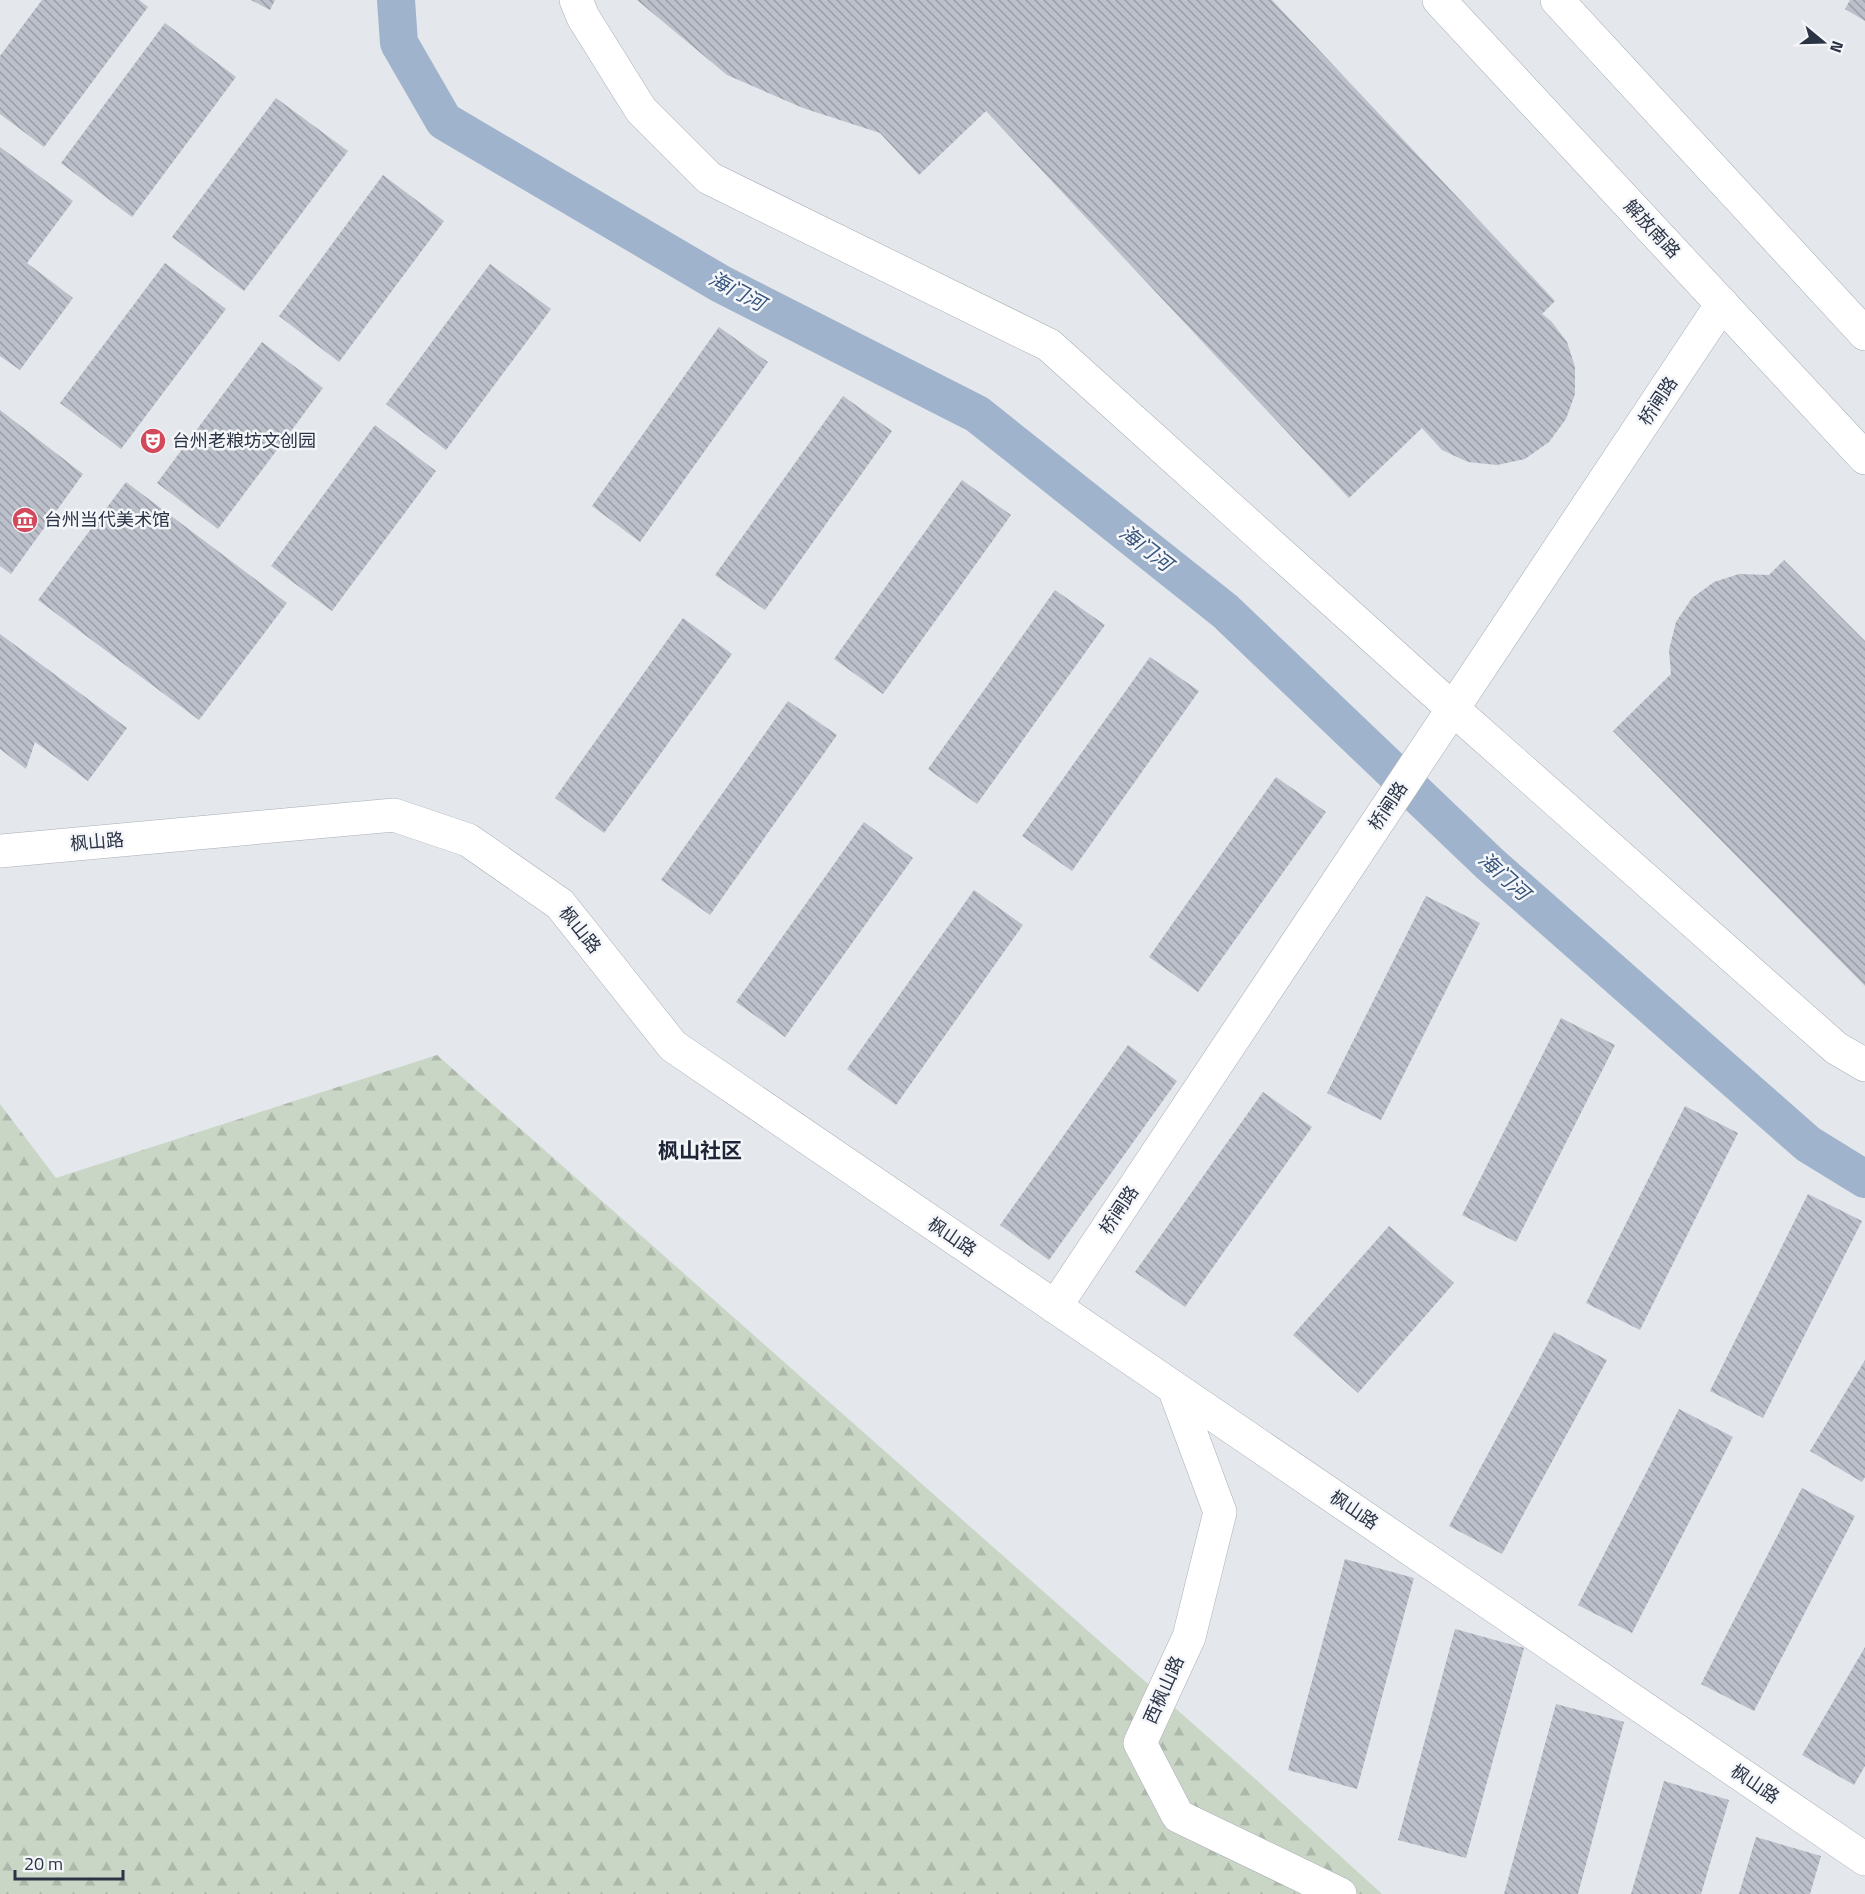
<svg xmlns="http://www.w3.org/2000/svg" width="1865" height="1894" viewBox="0 0 1865 1894" font-family="'Titillium Web','Noto Sans SC',sans-serif">
<style>
.forest{fill:url(#forest-firs)}
.lines{fill:none;stroke-linecap:round;stroke-linejoin:round}
.canal{stroke:#9fb4cc;stroke-width:38}
.building{fill:url(#building-back-hatch)}
.secondary-casing{stroke:#a9aeb7;stroke-width:34}
.primary-casing{stroke:#a3abb8;stroke-width:34}
.secondary{stroke:#fff;stroke-width:33}
.primary{stroke:#fff;stroke-width:33}
.labels{text-anchor:middle;stroke-width:5;stroke-linejoin:round;paint-order:stroke}
.street-label{font-size:18px;fill:#2b3445;stroke:#f4f6f9}
.poi-label{font-size:18px;fill:#2b3445;stroke:#f4f6f9;text-anchor:start}
.water-label{font-size:20px;font-style:italic;fill:#34527a;stroke:#f4f6f9}
.quarter-label{font-size:21px;font-weight:bold;fill:#1d2536;stroke:#f4f6f9}
</style>
<defs>
<pattern id="forest-firs" width="22" height="20" patternUnits="userSpaceOnUse" patternTransform="scale(1.5)"><rect width="22" height="20" fill="#c9d6c5"/><path d="M5 1l3.5 6h-7zM16 11l3.5 6h-7z" fill="#adb8ab"/></pattern>
<pattern id="building-back-hatch" width="6" height="6" patternUnits="userSpaceOnUse" patternTransform="scale(1.5)"><rect width="6" height="6" fill="#bbc0ca"/><path d="M-1 5l2 2M0 0l6 6M5-1l2 2" fill="none" stroke="#989da6"/></pattern>
</defs>
<rect width="100%" height="100%" fill="#e4e7ec"/>
<path class="forest" d="M437,1055L1261,1784L1382,1894H0V1104L56,1178Z"/>
<g class="lines">
<path class="canal" d="M396,0L399,43L444,121L721,284L977,414L1225,611L1490,864L1808,1144L1865,1179"/>
</g>
<path class="building" d="M42,0H139L148,7L44,147L0,114V56Z
M251,0H275L270,10Z
M637,0H1272L1555,301L1542,314L1551,321L1567,342L1575,367V394L1566,419L1549,442L1525,459L1497,465L1468,462L1442,450L1422,428L1349,498L986,111L919,175L880,133L803,108L727,75Z
M1850,0H1865V21L1845,9Z
M165,23L236,77L132,217L61,163Z
M276,98L348,151L244,291L172,237Z
M0,147L73,201L27,263L73,298L20,370L0,356Z
M383,175L444,221L339,362L279,316Z
M165,263L226,309L121,449L60,403Z
M490,264L551,309L446,450L386,404Z
M719,327L768,362L640,542L592,506Z
M262,342L323,388L218,529L157,483Z
M843,396L892,431L765,610L715,575Z
M0,410L83,474L11,574L0,566Z
M375,425L436,471L332,611L271,566Z
M962,480L1011,515L883,694L834,659Z
M126,482L287,603L199,720L38,600Z
M1784,560L1865,641V986L1613,731L1671,674L1669,650L1676,622L1692,598L1714,582L1739,574L1769,575Z
M1055,590L1105,625L977,804L928,769Z
M683,618L732,654L604,833L555,798Z
M0,634L127,728L88,781L35,742L26,769L0,749Z
M1150,657L1199,691L1072,871L1022,836Z
M788,701L837,735L710,915L661,880Z
M1276,777L1326,812L1198,992L1149,957Z
M864,822L913,858L785,1037L736,1002Z
M974,890L1023,925L896,1105L847,1069Z
M1426,896L1480,923L1381,1120L1327,1093Z
M1561,1018L1615,1045L1516,1242L1462,1215Z
M1128,1045L1177,1081L1049,1260L1000,1225Z
M1263,1092L1312,1127L1185,1307L1135,1272Z
M1685,1106L1738,1133L1640,1330L1586,1303Z
M1808,1194L1862,1221L1763,1418L1710,1391Z
M1389,1226L1454,1283L1358,1393L1293,1335Z
M1554,1332L1607,1360L1502,1554L1449,1526Z
M1865,1360V1477L1862,1482L1810,1451Z
M1679,1409L1733,1437L1632,1633L1578,1605Z
M1802,1488L1855,1516L1754,1711L1701,1684Z
M1345,1559L1414,1578L1357,1789L1288,1770Z
M1455,1629L1524,1648L1466,1858L1398,1840Z
M1865,1647V1766L1854,1785L1802,1755Z
M1556,1704L1624,1722L1578,1894H1504Z
M1664,1781L1729,1800L1701,1894H1631Z
M1756,1837L1821,1856L1810,1894H1739Z"/>
<g class="lines">
<g class="secondary-casing">
<path id="secondary" d="M576,0L583,17L641,110L709,178L1049,345L1453,709L1836,1048L1865,1065
M0,851L394,815L468,840L560,904L673,1046L1865,1859
M1055,1307L1722,304
M1174,1388L1220,1512L1189,1637L1140,1743L1178,1816L1340,1894"/>
</g>
<g class="primary-casing">
<path id="primary" d="M1439,0L1865,458
M1557,0L1865,334"/>
</g>
<use href="#secondary" class="secondary"/>
<use href="#primary" class="primary"/>
</g>
<defs>
<g id="theatre-disc" transform="scale(1.35)"><circle r="9.5" fill="#d1495b" stroke="#f4f6f9"/><path d="M-5-5.5Q0-4 5-5.5V0Q5 5 0 6Q-5 5-5 0ZM-3.3-2.5H-1v1.5H-3.3ZM1-2.5H3.3v1.5H1ZM-2.8 1Q0 5.5 2.8 1Z" fill="#fff"/></g>
<g id="museum-disc" transform="scale(1.35)"><circle r="9.5" fill="#d1495b" stroke="#f4f6f9"/><path d="M0-6L6-3V-2H-6V-3ZM-5-1h2V3h-2ZM-1-1h2V3h-2ZM3-1h2V3H3ZM-6 4H6V6H-6Z" fill="#fff"/></g>
</defs>
<g fill-rule="evenodd">
<use href="#theatre-disc" x="153" y="441"/>
<use href="#museum-disc" x="25" y="520"/>
</g>
<g class="labels">
<g class="street-label">
<text transform="translate(1652 229) rotate(47)" y="6">解放南路</text>
<text transform="translate(1658 401) rotate(-56)" y="6">桥闸路</text>
<text transform="translate(1388 806) rotate(-56)" y="6">桥闸路</text>
<text transform="translate(97 842) rotate(-5)" y="6">枫山路</text>
<text transform="translate(580 930) rotate(51)" y="6">枫山路</text>
<text transform="translate(1119 1210) rotate(-56)" y="6">桥闸路</text>
<text transform="translate(952 1237) rotate(34)" y="6">枫山路</text>
<text transform="translate(1354 1510) rotate(34)" y="6">枫山路</text>
<text transform="translate(1164 1690) rotate(-66)" y="6">西枫山路</text>
<text transform="translate(1755 1784) rotate(34)" y="6">枫山路</text>
</g>
<g class="poi-label">
<text x="172" y="447">台州老粮坊文创园</text>
<text x="44" y="526">台州当代美术馆</text>
</g>
<g class="water-label">
<text transform="translate(737 291) rotate(28)" y="7">海门河</text>
<text transform="translate(1146 548) rotate(38)" y="7">海门河</text>
<text transform="translate(1504 876) rotate(42)" y="7">海门河</text>
</g>
<g class="quarter-label">
<text x="700" y="1158">枫山社区</text>
</g>
</g>
<g transform="translate(1823 42) rotate(109)" stroke="#f4f6f9" stroke-width="4.5" paint-order="stroke">
<path d="M0-4.5L10 22L0 15L-10 22Z" fill="#2b3445"/>
<text y="-9" font-size="16" font-weight="bold" text-anchor="middle" fill="#2b3445">N</text>
</g>
<path d="M15 1870v9h108v-9" fill="none" stroke="#2b3445" stroke-width="3"/>
<text x="24" y="1870" font-size="18" fill="#2b3445" stroke="#f4f6f9" stroke-width="4.5" paint-order="stroke">20 m</text>
</svg>
